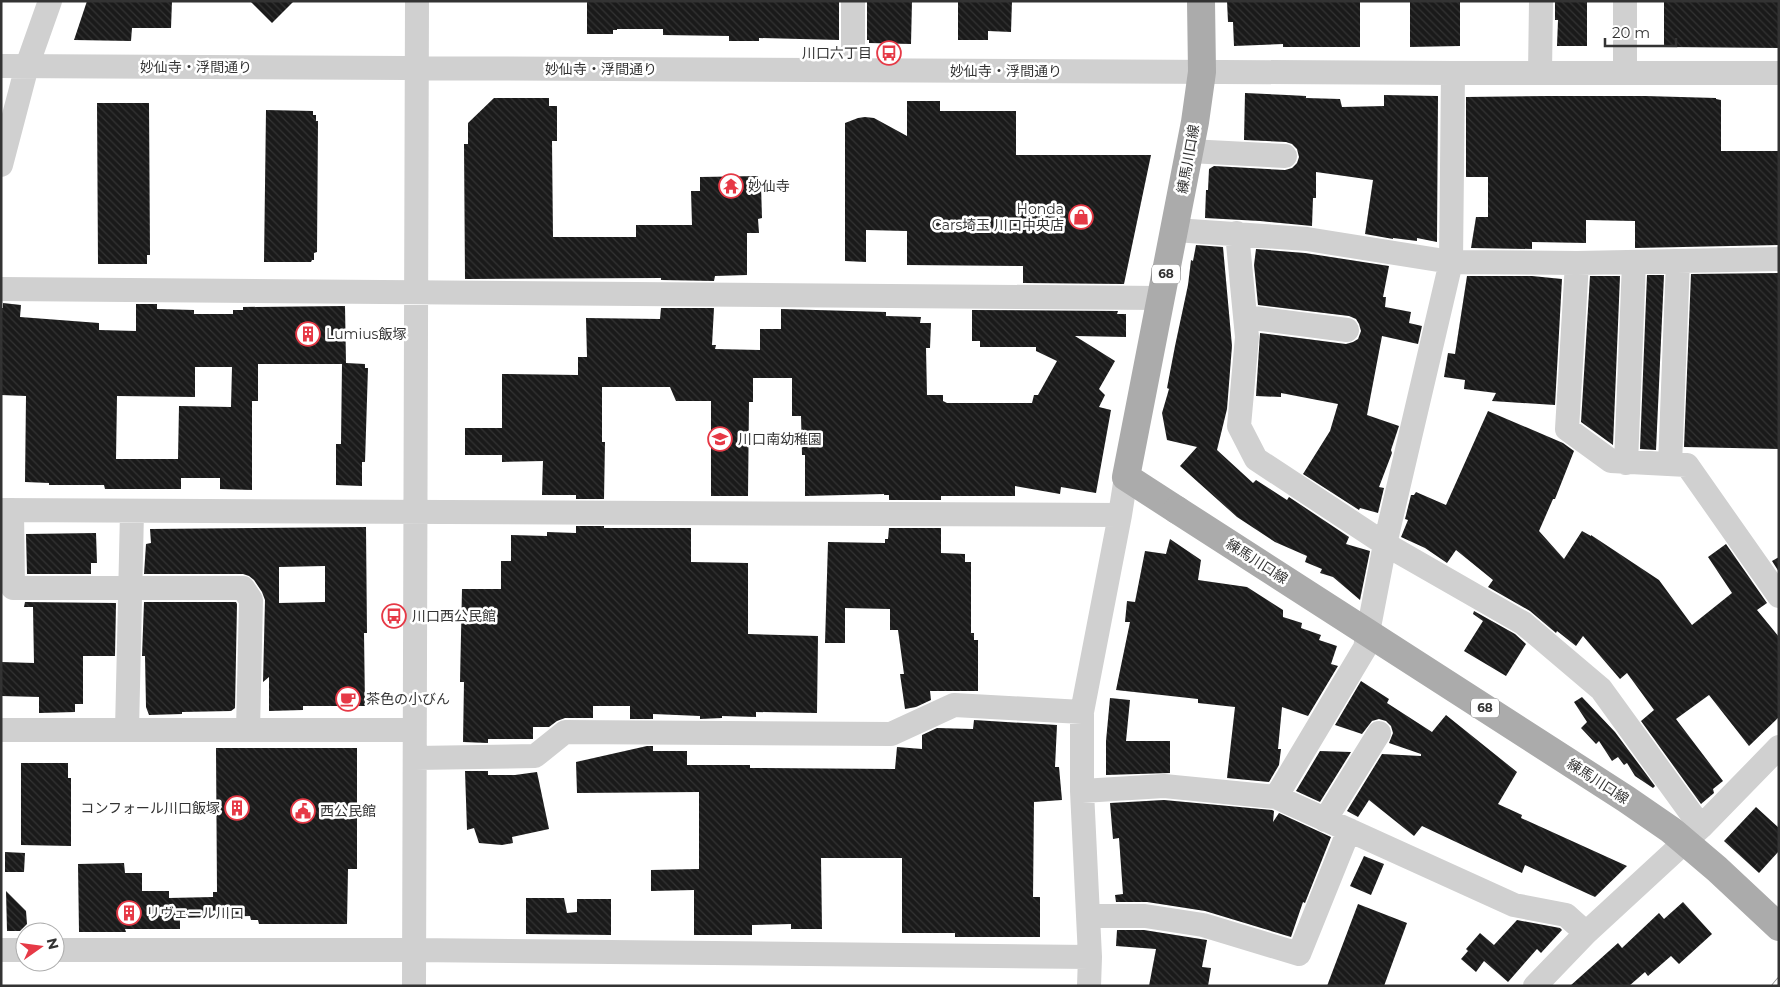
<svg xmlns="http://www.w3.org/2000/svg" width="1780" height="987" viewBox="0 0 1780 987" font-family="Montserrat,'Noto Sans JP',sans-serif">
<style>
.building{fill:url(#building-back-hatch);fill-rule:evenodd}
.lines{fill:none;stroke-linecap:round;stroke-linejoin:round}
.minor{stroke:#d0d0d0;stroke-width:24}
.major{stroke:#ababab;stroke-width:28}
.rail-casing{stroke:#888;stroke-width:5.5}
.rail{stroke:#fff;stroke-width:4;stroke-dasharray:11;stroke-linecap:butt}
.major-bridge{stroke:#ababab;stroke-width:28}
.labels{text-anchor:middle;stroke-width:5;stroke-linejoin:round;paint-order:stroke}
.shield{fill:#fff;stroke:#707070;stroke-width:1}
.shield-label{font-size:12px;font-weight:bold;fill:#333}
.poi-label{font-size:14px;fill:#333;stroke:#fff;text-anchor:start}
.street-label{font-size:14px;fill:#333;stroke:#fff}
</style>
<defs>
<pattern id="building-back-hatch" width="6" height="6" patternUnits="userSpaceOnUse" patternTransform="scale(1.25)"><rect width="6" height="6" fill="#1a1a1a"/><path d="M-1 5l2 2M0 0l6 6M5-1l2 2" fill="none" stroke="#333"/></pattern>
</defs>
<rect width="100%" height="100%" fill="#fff"/>
<path class="building" d="M87,1H172L171,28H132L131,41L74,40Z
M250,1H294L272,23Z
M587,1H839V40L759,38V41H729V36L663,35V29H617V30H613V34H587Z
M867,1H912L911,44L869,43V40H867Z
M958,1H1012L1011,32L988,31V40H958Z
M1227,1H1360V47H1283V44L1234,46L1233,22H1228Z
M1410,1H1460V46L1410,47Z
M1555,1H1587V46H1557L1558,20H1555Z
M1664,1H1779V48L1664,47Z
M1245,93L1287,95L1306,96V98L1340,99L1342,107L1384,106V95L1438,96L1437,242L1417,238V241L1393,238V239L1365,234L1373,180L1316,172V198H1313L1312,226L1260,221L1205,218L1206,190H1208L1209,169L1214,166L1285,170L1292,168L1297,163L1299,157L1297,149L1292,144L1286,142L1244,140Z
M1548,96H1645L1716,98V99L1721,100V151H1779V245L1635,248V221L1586,220V243L1532,242V249L1471,248L1476,217H1488V177H1466V97Z
M494,98H549V106H557V141H552L553,237H636V225H692L691,191H700V177L758,176L759,185H761L762,218L758,219L759,233H747V275L715,276L714,281L661,280V278L465,279L464,144H468V123Z
M907,101H940V111H1016V155H1151L1124,284L1023,283V266L907,265V231L866,230V262L845,261V123L858,118L865,117L874,118L907,136Z
M97,103H149L150,255H147V264H98Z
M266,110L313,111V115H316V121H318L317,252L314,253V260H312L311,262H264Z
M1196,245L1223,247L1232,346L1227,409L1217,450L1253,483L1256,480L1287,500L1289,497L1349,537L1346,544L1370,551L1360,600L1333,577L1320,573L1322,569L1305,562L1307,556L1275,542L1237,517L1180,466L1197,447L1167,440L1162,413L1169,389L1167,388L1175,346L1188,285L1191,260L1193,261Z
M1256,249L1305,253L1389,266L1383,297H1386L1385,307L1411,312L1409,323L1422,326L1418,344L1382,336L1367,415L1399,426L1391,450L1392,453L1379,487L1384,488L1378,513L1360,508L1359,510L1303,474L1330,431L1338,404L1281,393V397L1256,396L1260,333L1346,344L1353,342L1358,339L1361,331L1359,324L1356,319L1349,316L1258,305L1254,265Z
M1779,273V449L1684,447L1691,274Z
M1647,275H1664L1656,450L1640,449Z
M1467,276H1532L1562,279L1555,405L1492,401L1496,393L1464,389L1465,380L1444,377L1448,353L1455,354Z
M1590,276H1620L1613,445L1581,422Z
M3,303L21,305L20,317L99,323V330L136,331V304H157V309L194,310V314H233V310H243V307L345,306L346,363L365,364V368H368L365,462H362V486L336,485V444H341L342,364H258V401H252V490L220,489V478H181V489H105L104,485H49V483L25,482L26,396L1,395V308H3ZM195,367H232L231,407L179,406L178,459H116L117,396L195,397Z
M661,308H714L712,345H716L715,349L760,350V329H781V309L886,312V316L921,317L920,323H931L930,348H926L927,395H943V401L947,403H1032L1034,395H1038L1057,361L1036,351V347H980V341H972V310L1118,311L1117,314H1126V337L1075,336L1115,361L1099,389L1105,395L1099,407L1111,410L1096,493L1061,487L1060,494L1015,486V496H941V500H889V495H884V494L805,496V455H802L801,416H792V378H753V402H749L748,496H711V401H676L670,387H602V442H605L604,499H576V495H542L543,461L502,462V455H465V428H502V374L578,375V357H587L586,318L660,319Z
M1488,411L1563,443L1574,451L1555,499H1553L1539,531L1564,559L1582,531L1591,536V535L1659,580L1692,625L1732,593L1708,557L1726,544L1767,603L1757,610L1779,637V717L1749,746L1709,695L1676,719L1723,781L1713,789L1714,793L1701,804L1641,721L1654,710L1627,673L1620,679L1583,636L1576,646L1557,631L1556,633L1530,611L1488,587L1493,580L1456,550L1447,563L1425,548L1401,537L1408,520L1405,519L1411,495H1414L1416,492L1446,505Z
M576,526H604V528H691V562L748,563V634L818,636L817,713L756,712V717L722,716V718L700,719V716L653,714V719H630V706H593V718H565L557,721L549,727H533V739H488V743L463,742L464,682H460L462,589H501V561H511V535L547,536V532L576,533Z
M366,527L367,633H364L365,706H303V710L269,711V677L263,682L265,600L262,592L254,580L249,576L243,574H144L146,544L151,543L150,529ZM325,566V602L279,603V567Z
M889,528H941V553L965,554V562H971V633H974V640H978V691H930L931,700L916,707L905,709L900,674H904L898,630H890V609L845,608V643H825L828,542L885,543V539H888Z
M96,533L97,563H91V574H27L26,534Z
M1170,539L1201,560L1198,580L1247,587L1283,610V617L1302,623L1301,628L1321,635L1319,640L1337,646L1331,664L1338,666L1308,716L1282,707L1278,749H1281L1279,765L1269,782L1227,778L1235,707L1198,703V699L1116,690L1130,622H1125L1127,601L1135,602L1145,551L1166,554Z
M1779,557V572L1772,561Z
M25,602L116,603L115,656H83V704H75V712L39,713V697L1,696V662L34,663L33,607H24Z
M144,602H236L237,604L235,708L231,711L182,712V714L149,715L146,707L145,656H142Z
M1474,611L1515,634L1526,644L1506,676L1464,651L1483,621L1473,614Z
M1361,681L1389,699L1387,703L1432,732L1446,715L1517,772L1498,804L1522,815L1521,818L1627,866L1595,897L1525,865L1522,873L1422,826L1414,836L1369,800L1358,817L1347,811L1382,754L1421,756V754L1389,743L1393,733L1391,726L1386,721L1379,719L1372,721L1362,734L1335,725Z
M1582,697L1615,732L1655,786L1653,788L1635,776L1627,763L1624,765L1618,757L1612,761L1599,741L1596,744L1581,728L1587,722L1574,702Z
M1110,698L1130,700L1126,741H1170V773L1106,775V741Z
M974,720L1057,725L1055,767H1059L1062,800L1034,802L1033,897H1040V937H955V933H902V858H821L822,929H791V924L752,925V935H694V890L651,891V870L699,869V792L577,793L576,762L647,746H653V751H687V765H750V768L895,769L897,747L922,749V735L937,728L973,729Z
M216,748H357V869H348L347,924H259L258,920H251L250,916L180,918V929H125L126,932H79L78,864L124,863L125,873H142V891H169V898L213,897V892H217Z
M1320,751L1351,752L1320,802L1296,791Z
M21,763H68V778H71V846L21,845Z
M465,771H488V775H515L537,772L549,829L512,837L513,843L502,845L479,843L474,828L467,830Z
M1164,800L1272,810L1274,811L1273,822L1279,813L1331,837L1305,903L1303,902L1291,937L1205,911L1147,902H1116L1115,895L1123,894L1119,838L1113,839L1110,803Z
M1756,807L1779,828V851L1759,873L1724,841Z
M5,852L25,853L24,872H5Z
M1364,856L1384,864L1371,895L1350,886Z
M6,891L26,911L27,924L20,931H7Z
M526,898H564L567,913L577,912V899H611V935L526,934Z
M1683,902L1712,934L1679,964L1671,956L1648,976L1645,972L1629,986H1570L1618,943L1622,948L1659,913L1664,919Z
M1358,904L1407,923L1384,986H1327Z
M1517,920L1560,928L1562,930L1541,953L1537,949L1508,982L1484,961L1476,972L1461,959L1468,951L1466,949L1480,933L1494,945Z
M1117,930H1144L1207,940L1202,967L1211,968L1208,986H1149L1156,949L1116,946Z"/>
<g class="lines">
<path class="minor" d="M1625,1V73
M1,66L1453,73H1779
M853,70V1
M1540,73L1541,1
M1189,151L1285,156
M1,165L27,66L50,1
M1175,230L1307,239L1451,262L1577,263L1779,259
M1237,233L1247,337L1239,426L1256,459L1385,544L1523,623L1601,689L1701,827
M1577,263L1567,429L1611,461L1687,465L1779,596
M1,289L1161,298
M1246,317L1347,330
M1626,463L1634,262
M1670,464L1678,261
M1,510L1120,515
M12,510L13,588H243L251,600L248,730
M1,730H414
M127,730L132,512
M415,758L535,756L565,732L891,734L954,705L1082,712
M1082,791L1164,786L1276,797L1514,905L1566,915L1586,933
M1276,797L1365,648L1385,544L1451,262L1453,73
M1325,820L1379,733
M1088,916H1145L1203,925L1299,954L1349,830
M1,950H25
M55,950H414L1090,957
M414,986L417,1
M1089,986L1090,957L1082,791V712L1120,515L1126,477
M1535,986L1586,933L1701,827L1779,747"/>
<path class="major" d="M1177,510L1126,477L1195,122L1202,72L1201,1"/>
<g class="rail-casing">
<path id="rail" d="M1774,986L1779,980"/>
</g>
<use href="#rail" class="rail"/>
<path class="major-bridge" d="M1177,510L1626,799L1671,830L1717,869L1779,927"/>
</g>
<defs>
<g id="bus-ring" transform="scale(1.25)"><circle r="9.5" fill="#fff" stroke="#e63946" stroke-width="1.5"/><path d="M-5-6H5V4H4V6H2V4H-2V6H-4V4H-5ZM-3.5-4V0h7V-4ZM-3.5 1.2v1.5H-2V1.2ZM2 1.2v1.5H3.5V1.2Z" fill="#e63946"/></g>
<g id="temple-ring" transform="scale(1.25)"><circle r="9.5" fill="#fff" stroke="#e63946" stroke-width="1.5"/><path d="M0-6L5-2H3V0L6.5 2.5H4V6H1.5V3h-3V6H-4V2.5H-6.5L-3 0V-2H-5Z" fill="#e63946"/></g>
<g id="shop-ring" transform="scale(1.25)"><circle r="9.5" fill="#fff" stroke="#e63946" stroke-width="1.5"/><path d="M-5-2.5h2.3a2.7 3.5 0 0 1 5.4 0H5L5.5 6h-11ZM-1.5-2.5h3a1.5 2.3 0 0 0-3 0Z" fill="#e63946"/></g>
<g id="building-ring" transform="scale(1.25)"><circle r="9.5" fill="#fff" stroke="#e63946" stroke-width="1.5"/><path d="M-4-6H4V6H1V3H-1V6H-4ZM-2.5-4.3h1.7v1.8h-1.7ZM.8-4.3h1.7v1.8H.8ZM-2.5-1h1.7V.8h-1.7ZM.8-1h1.7V.8H.8Z" fill="#e63946"/></g>
<g id="school-ring" transform="scale(1.25)"><circle r="9.5" fill="#fff" stroke="#e63946" stroke-width="1.5"/><path d="M0-5L7-2L0 1L-7-2ZM-4 1L0 2.5L4 1V4Q0 6-4 4Z" fill="#e63946"/></g>
<g id="cafe-ring" transform="scale(1.25)"><circle r="9.5" fill="#fff" stroke="#e63946" stroke-width="1.5"/><path d="M-5.5-4.5H6V0H3Q3 3.5 0 3.5H-2.5Q-5.5 3.5-5.5 0ZM3-3.2v2h1.7v-2ZM-6 4.5H4V6H-6Z" fill="#e63946"/></g>
<g id="civic-ring" transform="scale(1.25)"><circle r="9.5" fill="#fff" stroke="#e63946" stroke-width="1.5"/><path d="M-.6-6.5H3V-4.5H.6V-3L4-1V1h2V6H-6V1h2V-1L-.6-3ZM-1.2 2.5V6h2.4V2.5Z" fill="#e63946"/></g>
</defs>
<g fill-rule="evenodd">
<use href="#bus-ring" x="889" y="53"/>
<use href="#temple-ring" x="731" y="186"/>
<use href="#shop-ring" x="1081" y="217"/>
<use href="#building-ring" x="308" y="334"/>
<use href="#school-ring" x="720" y="439"/>
<use href="#bus-ring" x="394" y="616"/>
<use href="#cafe-ring" x="348" y="699"/>
<use href="#building-ring" x="237" y="808"/>
<use href="#civic-ring" x="303" y="811"/>
<use href="#building-ring" x="129" y="913"/>
</g>
<g class="labels">
<g class="shield">
<rect x="1152" y="264.5" width="28" height="19" rx="4"/>
<rect x="1471" y="698.5" width="28" height="19" rx="4"/>
</g>
<g class="shield-label">
<text x="1166" y="278">68</text>
<text x="1485" y="712">68</text>
</g>
<g class="poi-label">
<text x="872" y="58" text-anchor="end">川口六丁目</text>
<text x="748" y="191">妙仙寺</text>
<text x="1064" y="214" text-anchor="end">Honda<tspan x="1064" dy="16">Cars埼玉 川口中央店</tspan></text>
<text x="326" y="339">Lumius飯塚</text>
<text x="738" y="444">川口南幼稚園</text>
<text x="412" y="621">川口西公民館</text>
<text x="366" y="704">茶色の小びん</text>
<text x="220" y="813" text-anchor="end">コンフォール川口飯塚</text>
<text x="320" y="816">西公民館</text>
<text x="146" y="918">リヴェール川口</text>
</g>
<g class="street-label">
<text x="196" y="72">妙仙寺・浮間通り</text>
<text x="601" y="74">妙仙寺・浮間通り</text>
<text x="1006" y="76">妙仙寺・浮間通り</text>
<text transform="translate(1188 159) rotate(-80)" y="5">練馬川口線</text>
<text transform="translate(1257 561) rotate(33)" y="5">練馬川口線</text>
<text transform="translate(1598 781) rotate(33)" y="5">練馬川口線</text>
</g>
</g>
<rect width="1780" height="987" fill="none" stroke="#333333" stroke-width="5"/>
<g transform="translate(40 947) rotate(76)"><circle r="24" fill="#ffffff" stroke="#adadad"/>
<path d="M0-4L9 19L0 12L-9 19Z" fill="#e63946"/>
<text y="-8" font-size="14" font-weight="bold" text-anchor="middle" fill="#333333">N</text>
</g>
<path d="M1605 38v8h71v-8" fill="none" stroke="#333333" stroke-width="2.5"/>
<text x="1612" y="38" font-size="15" fill="#333333" stroke="#ffffff" stroke-width="4" paint-order="stroke">20 m</text>
</svg>
